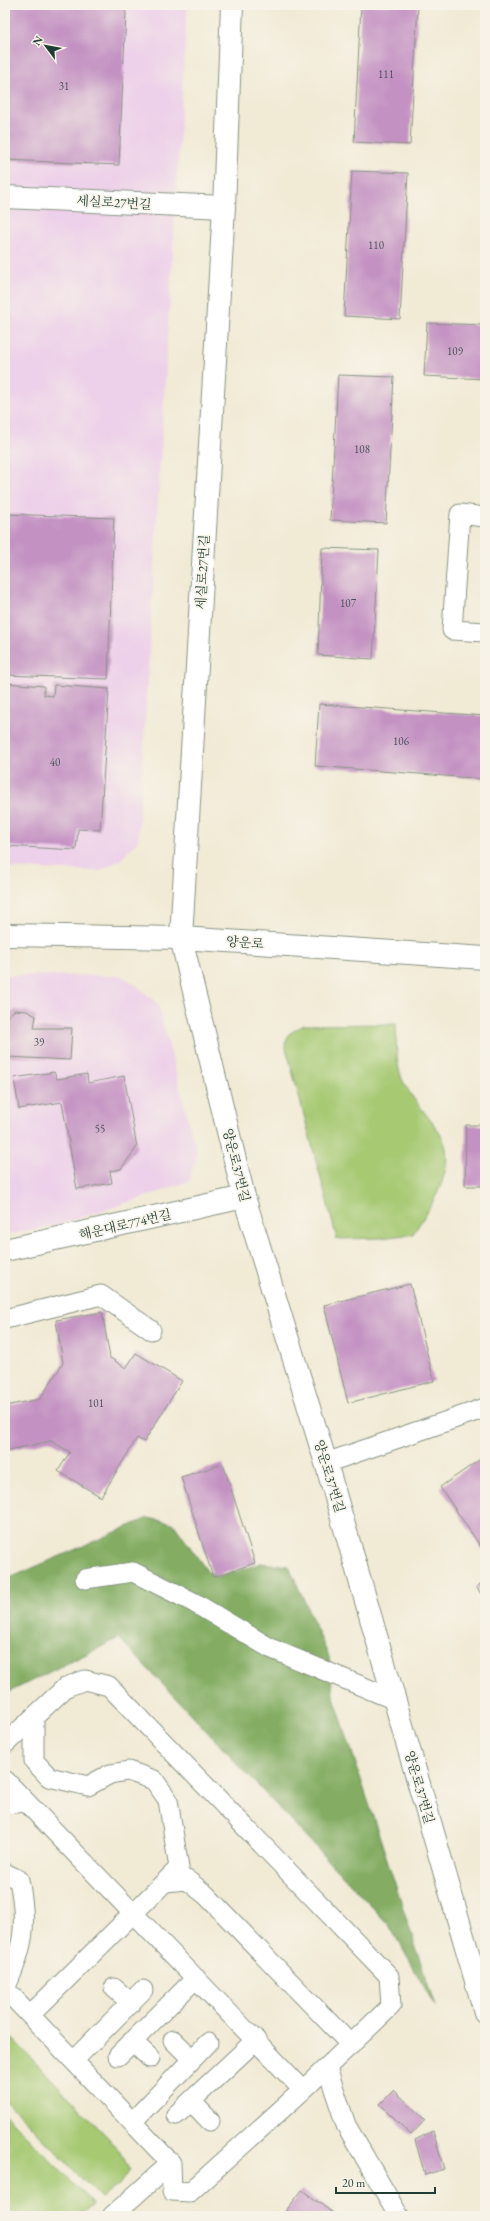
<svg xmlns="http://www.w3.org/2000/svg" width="490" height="2221" viewBox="0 0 490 2221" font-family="'EB Garamond','Noto Serif KR',serif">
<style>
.built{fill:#edd0e9}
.green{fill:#a6c972;stroke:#628353}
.forest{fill:#84ad64;stroke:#52754c}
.building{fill:#c391c2}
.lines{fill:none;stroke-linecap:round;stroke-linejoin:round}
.service-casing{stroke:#889484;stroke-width:21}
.minor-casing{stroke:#889484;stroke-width:24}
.tertiary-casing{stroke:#889484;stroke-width:24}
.secondary-casing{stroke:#889484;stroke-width:24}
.service{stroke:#fff;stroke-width:19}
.minor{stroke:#fff;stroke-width:22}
.tertiary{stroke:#fff;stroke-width:22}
.secondary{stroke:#fff;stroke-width:22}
.labels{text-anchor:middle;stroke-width:3.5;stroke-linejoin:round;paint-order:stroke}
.number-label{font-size:11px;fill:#485258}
.street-label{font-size:13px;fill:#1f3d34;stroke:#f7f3e8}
</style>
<rect width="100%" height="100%" fill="#f7f3e8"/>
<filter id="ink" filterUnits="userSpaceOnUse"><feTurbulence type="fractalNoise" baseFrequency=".025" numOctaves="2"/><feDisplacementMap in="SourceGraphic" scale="8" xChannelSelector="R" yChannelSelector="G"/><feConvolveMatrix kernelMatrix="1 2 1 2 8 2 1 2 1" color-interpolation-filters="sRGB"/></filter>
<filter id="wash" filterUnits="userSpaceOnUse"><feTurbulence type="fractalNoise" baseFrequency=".012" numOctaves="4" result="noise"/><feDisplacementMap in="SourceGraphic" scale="16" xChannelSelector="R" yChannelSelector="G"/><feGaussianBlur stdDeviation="0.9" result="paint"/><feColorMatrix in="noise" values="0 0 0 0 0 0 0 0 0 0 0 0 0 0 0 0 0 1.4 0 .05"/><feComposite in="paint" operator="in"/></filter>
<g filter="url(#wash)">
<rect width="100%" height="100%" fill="#f1ead5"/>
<path class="built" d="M5,5H186L187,7L138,841L120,860L100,871L5,868Z
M5,975L122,976L136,985L158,1004L197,1154L189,1181L151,1195L60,1224L5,1235Z"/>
<path class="green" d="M396,1024C397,1042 395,1062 402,1079C412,1101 432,1118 443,1139C457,1170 429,1209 413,1234L380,1238L337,1239L285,1044L289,1034L303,1025Z
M5,2031L120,2150L129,2170L119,2185L101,2198L5,2100Z
M5,2114L93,2204L79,2216H5Z"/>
<path class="forest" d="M148,1518L173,1523L207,1571L217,1578L261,1563L289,1566L329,1657L333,1694L435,2006L389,1925L119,1638L5,1694V1580Z"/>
<g id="blocks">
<path class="building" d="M5,5H117L126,12L119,165L5,160Z
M361,5H418L410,145L354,142Z
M352,171L408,173L400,319L344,316Z
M427,323L485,325V379L424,376Z
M338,375L394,377L386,523L330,520Z
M5,514L114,518L108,679L5,675Z
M322,548L379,550L373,659L318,655Z
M5,683L44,686V695L53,696L54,685L109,689L100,830L78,829L76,850L5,846Z
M319,704L485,716V779L315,766Z
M15,1010L27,1011L36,1016L34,1028H72L70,1060L7,1057V1016Z
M54,1072L57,1079L87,1074L88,1083L124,1076L137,1147L121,1169L110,1171L112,1183L77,1189L62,1102L19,1109L14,1078Z
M466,1125H485V1186H465Z
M410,1284L434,1381L348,1403L324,1305Z
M102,1312L110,1358L126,1368L136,1353L182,1381L144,1442L137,1438L101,1497L58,1471L70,1452L51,1441L5,1451V1406L40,1399L63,1363L56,1320Z
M485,1456V1553L440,1487Z
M223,1464L255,1563L213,1577L181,1477Z
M485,1581V1599L476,1587Z
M394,2090L425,2120L411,2135L380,2104Z
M433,2131L444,2169L425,2175L415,2140Z
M302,2190L337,2216H282Z"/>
</g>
</g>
<g filter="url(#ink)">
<use href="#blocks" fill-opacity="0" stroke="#889484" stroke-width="1"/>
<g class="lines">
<g class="service-casing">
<path id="service" d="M485,517L460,514L452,630L485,632
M5,1319L101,1295L151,1330
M326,1463L485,1408
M85,1579L133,1572L193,1602L270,1648L395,1700
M5,1744L66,1687L85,1680L109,1686L389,1976L391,2006L303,2090L190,2192L172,2191L171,2163L5,1989
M5,1780L303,2090
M5,1804L26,1802
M5,1873L19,1880C28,1925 24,1947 5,1989
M165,1882L187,1880L206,1895L351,2045
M114,1988L131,2003
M30,2015L179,1868L168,1800L154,1780L128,1771L110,1774L88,1786L49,1777L34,1761V1717
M173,2040L192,2059
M132,2041L150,2058
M118,2056L196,1978
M74,2060L143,1990
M327,2068L346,2125L399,2216
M191,2101L210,2121
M176,2115L256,2040
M132,2122L208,2043
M112,2216L171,2163"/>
</g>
<g class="minor-casing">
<path id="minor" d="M5,197L224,207
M5,1250L244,1197"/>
</g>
<g class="tertiary-casing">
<path id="tertiary" d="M232,5L224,207L181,938L244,1197L326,1463L485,2012"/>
</g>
<g class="secondary-casing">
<path id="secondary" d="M5,935L181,938L485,958"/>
</g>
<use href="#service" class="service"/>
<use href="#minor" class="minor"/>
<use href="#tertiary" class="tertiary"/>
<use href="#secondary" class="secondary"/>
</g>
</g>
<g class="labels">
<g class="number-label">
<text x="386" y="78">111</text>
<text x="64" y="90">31</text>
<text x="376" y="249">110</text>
<text x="455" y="355">109</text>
<text x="362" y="453">108</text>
<text x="348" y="607">107</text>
<text x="401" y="745">106</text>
<text x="55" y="766">40</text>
<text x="39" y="1046">39</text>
<text x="100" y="1132">55</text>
<text x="96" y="1407">101</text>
</g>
<g class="street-label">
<text transform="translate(114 202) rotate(3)" y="5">세실로27번길</text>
<text transform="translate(202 572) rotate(-87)" y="5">세실로27번길</text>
<text transform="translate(245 942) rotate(4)" y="5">양운로</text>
<text transform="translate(237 1165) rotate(76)" y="5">양운로37번길</text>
<text transform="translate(125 1224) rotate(-13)" y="5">해운대로774번길</text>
<text transform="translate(330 1476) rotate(73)" y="5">양운로37번길</text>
<text transform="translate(420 1787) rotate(74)" y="5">양운로37번길</text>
</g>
</g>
<rect width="490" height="2221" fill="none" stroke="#f7f3e8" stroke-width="20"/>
<g transform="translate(46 46) rotate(302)" stroke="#f7f3e8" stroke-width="3" paint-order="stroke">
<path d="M0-3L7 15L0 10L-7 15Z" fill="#1f3d34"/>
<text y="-6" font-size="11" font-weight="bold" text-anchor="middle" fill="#1f3d34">N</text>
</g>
<path d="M336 2187v6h99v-6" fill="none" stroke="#1f3d34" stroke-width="2"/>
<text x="342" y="2187" font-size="12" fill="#1f3d34" stroke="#f7f3e8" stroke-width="3" paint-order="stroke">20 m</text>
</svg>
